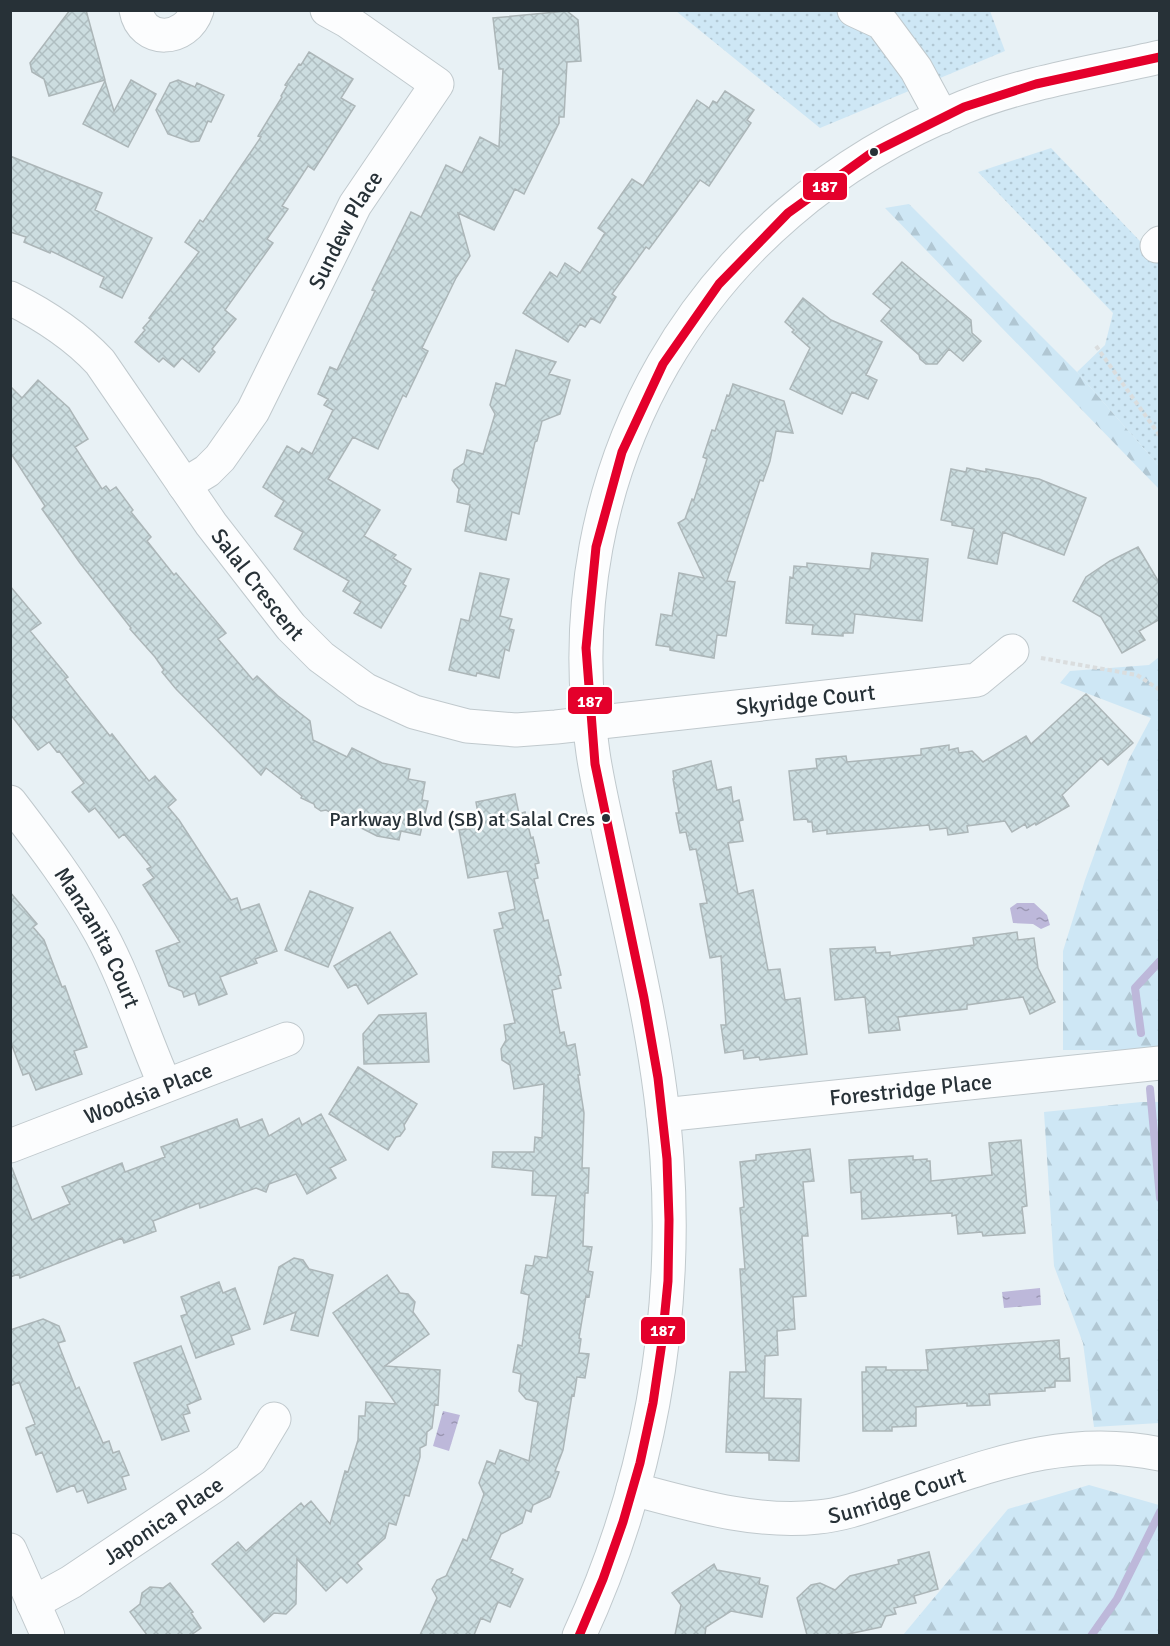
<svg xmlns="http://www.w3.org/2000/svg" width="1170" height="1646" viewBox="0 0 1170 1646" font-family="Signika,sans-serif">
<style>
.green{fill:url(#green-dots)}
.forest{fill:url(#forest-firs)}
.water{fill:url(#water-ripples)}
.lines{fill:none;stroke-linecap:round;stroke-linejoin:round}
.stream{stroke:#bdb8da;stroke-width:8}
.building{fill:url(#building-cross-hatch);stroke:#acb6b8;stroke-width:1.5}
.minor-casing{stroke:#c0c9cd;stroke-width:35}
.path{stroke:#daddde;stroke-width:4;stroke-dasharray:4.5 3;stroke-linecap:butt}
.minor{stroke:#fcfdfe;stroke-width:33}
.bus-1-casing{stroke:#fff;stroke-width:14}
.bus-1{stroke:#e4002b;stroke-width:9}
.bus-dot{fill:#273137;stroke:#fff;stroke-width:2}
.labels{text-anchor:middle;stroke-width:5;stroke-linejoin:round;paint-order:stroke}
.bus-label{font-size:20px;fill:#273137;stroke:#fff;text-anchor:end}
.street-label{font-size:22px;fill:#273137;stroke:#fff}
.line-badge{stroke:#fff;stroke-width:2}
.badge-label{font-size:16px;text-anchor:middle;font-weight:bold;fill:#fff}
</style>
<defs>
<pattern id="green-dots" width="8" height="8" patternUnits="userSpaceOnUse" patternTransform="scale(1.5)"><rect width="8" height="8" fill="#cee7f5"/><path d="M2 2h.1M6 6h.1" fill="none" stroke="#b1c7d3" stroke-width="1.8" stroke-linecap="round"/></pattern>
<pattern id="forest-firs" width="22" height="20" patternUnits="userSpaceOnUse" patternTransform="scale(1.5)"><rect width="22" height="20" fill="#cee7f5"/><path d="M5 1l3.5 6h-7zM16 11l3.5 6h-7z" fill="#b1c7d3"/></pattern>
<pattern id="water-ripples" width="26" height="14" patternUnits="userSpaceOnUse" patternTransform="scale(1.5)"><rect width="26" height="14" fill="#bdb8da"/><path d="M2 4q2-2 4 0t4 0M15 11q2-2 4 0t4 0" fill="none" stroke="#9a96b2"/></pattern>
<pattern id="building-cross-hatch" width="8" height="8" patternUnits="userSpaceOnUse" patternTransform="scale(1.5)"><rect width="8" height="8" fill="#ccdde0"/><path d="M0 0l8 8M0 8l8-8" fill="none" stroke="#afbec1"/></pattern>
</defs>
<rect width="100%" height="100%" fill="#e8f1f5"/>
<path class="green" d="M676,11H990L1005,51L820,128Z
M1051,148L1159,261V466L1077,372L1105,345L1113,313L978,172Z"/>
<path class="forest" d="M909,204L1077,372L1159,466V489L885,208Z
M1159,657V1050H1063V951L1085,880L1128,761L1151,718L1060,683L1070,671L1149,665Z
M1141,1102H1159V1423L1094,1427L1083,1343L1054,1266L1044,1112Z
M1089,1485L1159,1505V1635H903L1008,1509Z"/>
<path class="water" d="M1017,903H1034L1047,915L1050,925L1041,929L1033,924L1013,923L1010,908Z
M1040,1288L1041,1305L1004,1308L1002,1292Z
M443,1411L460,1415L449,1451L433,1446Z"/>
<g class="lines">
<path class="stream" d="M1141,1033L1135,988L1160,961
M1150,1089L1160,1198
M1091,1636L1117,1599L1160,1512"/>
</g>
<path class="building" d="M70,10H86L105,80L49,96L44,79L32,72L30,63Z
M567,11L578,20L581,61L567,62L564,117H559V123L524,194L515,189L494,230L458,213L470,256L456,278L422,348L428,351L406,397L403,395L378,449L353,437L328,479L380,510L364,536L396,555L393,558L411,569L403,584L406,586L381,628L354,613L361,602L343,591L349,581L294,549L303,532L275,516L284,501L263,487L287,446L299,453L302,448L312,454L333,410L324,405L328,399L318,394L330,367L337,370L375,291L372,290L411,212L421,217L446,165L462,173L480,137L499,147L503,69H499L493,18Z
M309,52L353,79L341,98L355,106L314,170L308,166L282,206L288,209L267,239L273,243L225,310L236,319L212,349L215,352L199,372L182,358L174,367L163,358L159,362L135,342L145,330L143,328L151,319L149,318L199,252L185,242L200,220L203,222L261,137L258,136L282,97L281,96L287,86L285,85L299,64L301,65Z
M131,80L156,94L128,147L83,124L105,81L114,111Z
M178,80L195,87L197,83L224,95L211,122L208,121L199,141L191,142L168,134L156,110L170,83Z
M725,91L754,110L747,120L751,123L709,186L700,180L649,249L646,247L612,294L616,297L600,323L591,318L585,327L580,324L568,342L523,313L550,272L557,277L565,263L580,273L605,233L598,228L632,179L643,186L697,100L709,108L713,101L717,103Z
M10,156L102,193L95,210L152,238L122,298L100,287L104,277L51,251L50,253L24,242L26,237L10,232Z
M902,262L971,320L972,333L981,341L963,361L949,349L937,364H926L920,359L919,355L881,321L891,309L873,294Z
M803,298L831,320L882,342L866,375L877,380L868,399L852,392L842,414L790,389L810,348L792,332L794,330L785,322Z
M516,350L556,362L549,374L570,380L560,414L542,421L537,441L535,442L519,514L512,512L506,540L465,531L470,505L457,502L459,489L452,480L454,470L464,463L467,450L483,454L495,414L490,405L496,383L505,386Z
M38,380L69,408L88,439L75,447L102,489L106,486L110,491L116,487L133,510L131,512L151,537L147,541L174,575L176,573L226,633L218,639L253,680L257,676L278,696L310,721L313,740L347,757L352,748L382,763L410,769L408,779L425,782L422,800L428,801L420,835L401,831L399,840L377,836L326,810L321,811L315,807L314,804L301,798L302,796L266,768L261,775L176,689L162,672L164,670L155,657L130,629L131,628L80,563L42,509L45,506L10,452V386L22,398Z
M733,384L784,401L793,433L776,431L770,461L763,481L760,480L727,581L735,582L726,636L717,635L714,658L670,650V647L656,645L661,614L672,616L679,573L704,578L678,523L685,519L692,499L694,500L707,459L703,457L712,430L715,431L727,395L729,396Z
M967,468L986,472V469L1039,479L1086,498L1064,555L1003,532L997,564L968,558L974,529L952,525V522L941,520L951,469L966,472Z
M1138,547L1160,584V619L1139,631L1145,640L1122,653L1101,617L1073,601L1086,577L1110,561Z
M872,553L928,559L922,621L855,614L853,633H843V636L812,634L813,625L786,623L790,577L793,578L794,566L807,567V563L870,569Z
M480,573L509,579L500,616L512,619L509,629L514,630L509,651L505,649L499,678L477,673L476,676L449,670L461,619L469,621Z
M10,586L41,623L30,631L68,677L65,679L110,736L112,734L149,781L155,776L176,800L168,807L179,820L231,900L237,898L241,910L259,904L277,951L255,959L257,963L220,977L227,994L199,1005L195,993L184,997L182,991L169,986L156,951L180,942L143,885L154,878L147,869L151,867L124,834L119,838L95,808L89,812L72,792L84,783L59,751L57,752L49,742L38,750L10,714Z
M1086,694L1133,743L1108,765L1101,758L1062,795L1069,806L1036,825L1035,823L1027,828L1025,824L1012,832L1005,821L967,826L968,832L948,835L947,828L930,830L929,825L827,834V830L813,832L812,822H808L807,819L794,820L789,771L817,768L816,759L846,756L847,762L921,755V749L949,745V750L958,748L959,753L972,751L983,762L1026,736L1031,744Z
M711,761L717,790L731,787L733,802L739,800L743,820L739,821L743,841L728,843L738,894L753,890L768,970L780,969L785,1000L800,998L807,1054L760,1060L759,1057L744,1059L743,1050L725,1053L721,1025H726L721,956L710,958L700,904L707,903L696,849L690,850L686,832L680,833L676,813H679L673,779H674L673,771Z
M515,794L519,814L525,812L531,838L533,837L539,863L535,864L538,878L534,879L544,921L548,920L561,975L558,976L561,988L552,990L560,1033L564,1032L567,1046L575,1044L580,1075H578L584,1113L582,1168H589L588,1193H585L583,1246L592,1247L588,1271L593,1272L589,1297L586,1296L579,1338L581,1339L579,1353L589,1354L585,1378L577,1377L574,1396L572,1395L563,1450L555,1471L559,1472L550,1497L533,1505L531,1512L526,1510L522,1523L501,1534L490,1559L513,1569L511,1573L523,1579L510,1607L498,1602L490,1622L481,1618L474,1635H420L437,1598L432,1589L437,1580L446,1576L463,1539L467,1541L484,1494L479,1483L487,1461L495,1464L500,1450L529,1461L538,1402L526,1399L519,1391L521,1374L513,1372L518,1345L522,1346L529,1295L521,1293L526,1265L533,1266L535,1256L547,1258L556,1196L532,1195L533,1171L492,1167L493,1152H534L535,1137L542,1138L544,1084L514,1089L510,1065L502,1060L501,1049L506,1040L504,1025L515,1023L494,930L503,928L499,913L515,909L507,871L468,878L459,830L472,828L471,821L479,819L476,802Z
M310,891L353,908L328,967L285,950Z
M10,892L37,924L33,927L44,940L62,987L65,986L87,1047L74,1051L82,1074L36,1090L29,1073L23,1075L10,1040Z
M390,932L417,974L368,1004L356,984L348,988L334,966Z
M1017,932L1018,940L1034,938L1038,968L1055,1002L1030,1014L1023,997L967,1005V1009L898,1017L900,1030L869,1033L865,997L835,1000L830,949L875,947L876,953L890,952V956L974,945L973,938Z
M426,1013L429,1062L364,1064L363,1034L379,1015Z
M358,1067L417,1104L404,1125L405,1129L400,1136L396,1137L388,1150L329,1114Z
M321,1114L346,1160L330,1168L336,1178L307,1194L296,1174L269,1184L266,1192L256,1188L200,1208L199,1203L153,1221L156,1231L124,1243L122,1238L20,1278L19,1274L10,1277V1168H12L32,1220L70,1204L62,1187L122,1163L125,1172L165,1157L161,1147L200,1133L237,1119L240,1128L262,1119L269,1136L299,1118L302,1125Z
M1021,1140L1027,1206L1022,1207L1025,1233L983,1236L982,1232L958,1234L956,1215L952,1216V1213L862,1219L861,1192L851,1193L849,1160L913,1156V1160L927,1159V1161H930L931,1181L992,1175L989,1143Z
M810,1149L814,1181L803,1182L808,1236H802L806,1296L793,1297L795,1329L777,1331L778,1355L765,1356L764,1398L801,1399L799,1461L769,1460V1453L726,1452L730,1372H746L740,1269H745L740,1208L744,1207L740,1162L756,1160V1155Z
M294,1258L303,1260L309,1269L333,1275L318,1336L291,1330L296,1312L264,1324L279,1267Z
M387,1275L400,1293L408,1294L415,1302L413,1312L429,1334L385,1366L440,1370L438,1405L435,1404L432,1428L427,1432L426,1445L420,1448V1457L409,1496L405,1495L396,1525L389,1523L385,1538L357,1563L362,1569L347,1583L341,1577L326,1591L297,1559L296,1604L286,1614L274,1613L264,1622L212,1564L238,1542L246,1551L301,1503L304,1507L311,1501L330,1524L345,1471L348,1472L358,1440L359,1416H365L366,1402L396,1404L333,1313Z
M219,1282L223,1293L235,1288L250,1329L231,1336L234,1344L196,1358L181,1316L187,1314L181,1297Z
M43,1319L59,1326L65,1341L58,1343L76,1389L79,1387L103,1443L109,1441L113,1453L119,1451L129,1475L122,1477L126,1489L88,1503L83,1490L77,1492L74,1485L57,1492L42,1452L36,1455L26,1428L35,1424L19,1382L10,1386V1330Z
M1059,1340L1060,1359L1069,1358L1070,1381H1055V1387L1045,1388V1391L989,1394L990,1405L967,1406V1403L916,1407V1426L892,1427V1431H863L862,1372H866V1367H886V1370H928L926,1350Z
M181,1346L201,1399L187,1405L190,1413L183,1415L189,1431L162,1440L134,1363Z
M929,1552L938,1589L914,1596L916,1603L894,1608L896,1614L886,1616L881,1627L844,1635H807L797,1598L811,1585L820,1583L835,1590L850,1576L899,1564L898,1560Z
M714,1564L717,1570L760,1578L759,1584L768,1586L762,1617L731,1611L706,1627L705,1635H675L681,1605L672,1593Z
M170,1583L193,1612L191,1613L201,1628L191,1635H147L130,1612L140,1604L142,1593L150,1587L163,1588Z"/>
<g class="lines">
<g class="minor-casing">
<g id="minor">
<path d="M136,10C142,44 186,43 197,10"/>
<path d="M854,10L882,23L916,69L942,117"/>
<path d="M1157,246L1160,243"/>
<path id="s1" d="M10,298C44,315 74,334 100,362L211,524L291,627L321,657L366,690L414,712L467,726L516,730L556,727L977,680L1012,651"/>
<path id="s2" d="M184,485L207,471L220,458L253,411L355,205L437,84L347,21L327,10"/>
<path id="s3" d="M10,802C43,845 75,887 101,934C127,982 143,1035 165,1085"/>
<path id="s4" d="M663,1115L1160,1063"/>
<path id="s5" d="M10,1146L287,1039"/>
<path id="s6" d="M633,1489C693,1505 756,1524 818,1517C844,1515 872,1504 897,1496C987,1467 1063,1434 1160,1454"/>
<path d="M10,1550L48,1636"/>
<path id="s7" d="M33,1603L71,1582L214,1486L250,1459L274,1419"/>
<path d="M579,1636C648,1487 678,1322 667,1159C660,1051 633,944 610,838C604,810 597,781 593,753C551,469 699,214 964,107C1026,82 1095,72 1160,57"/>
</g>
</g>
<path class="path" d="M1096,346L1160,436
M1041,658L1137,675L1160,690"/>
<use href="#minor" class="minor"/>
<g class="bus-1-casing">
<path id="bus-1" d="M579,1636L603,1579L623,1522L640,1463L653,1403L662,1342L668,1281L669,1220L667,1159L658,1078L644,998L595,764L586,648L596,547L622,452L663,364L719,284L788,213L870,154L964,107L1036,84L1160,57"/>
</g>
<use href="#bus-1" class="bus-1"/>
</g>
<g class="bus-dot">
<circle cx="874" cy="152" r="5"/>
<circle cx="606" cy="818" r="5"/>
</g>
<g class="labels">
<g class="bus-label">
<text x="595" y="826">Parkway Blvd (SB) at Salal Cres</text>
</g>
<g class="street-label">
<text dy="8" stroke="none"><textPath href="#s2" startOffset="306">Sundew Place</textPath></text>
<text dy="8" stroke="none"><textPath href="#s1" startOffset="384">Salal Crescent</textPath></text>
<text dy="8" stroke="none"><textPath href="#s1" startOffset="984">Skyridge Court</textPath></text>
<text dy="8" stroke="none"><textPath href="#s3" startOffset="162">Manzanita Court</textPath></text>
<text dy="8" stroke="none"><textPath href="#s4" startOffset="249">Forestridge Place</textPath></text>
<text dy="8" stroke="none"><textPath href="#s5" startOffset="148">Woodsia Place</textPath></text>
<text dy="8" stroke="none"><textPath href="#s6" startOffset="270">Sunridge Court</textPath></text>
<text dy="8" stroke="none"><textPath href="#s7" startOffset="154">Japonica Place</textPath></text>
</g>
</g>
<g class="line-badge">
<rect x="802" y="172" width="46" height="29" rx="6" fill="#e4002b"/>
<rect x="567" y="686" width="46" height="29" rx="6" fill="#e4002b"/>
<rect x="640" y="1316" width="46" height="29" rx="6" fill="#e4002b"/>
</g>
<g class="badge-label">
<text x="825" y="192">187</text>
<text x="590" y="707">187</text>
<text x="663" y="1336">187</text>
</g>
<rect width="1170" height="1646" fill="none" stroke="#273137" stroke-width="24"/>
</svg>
